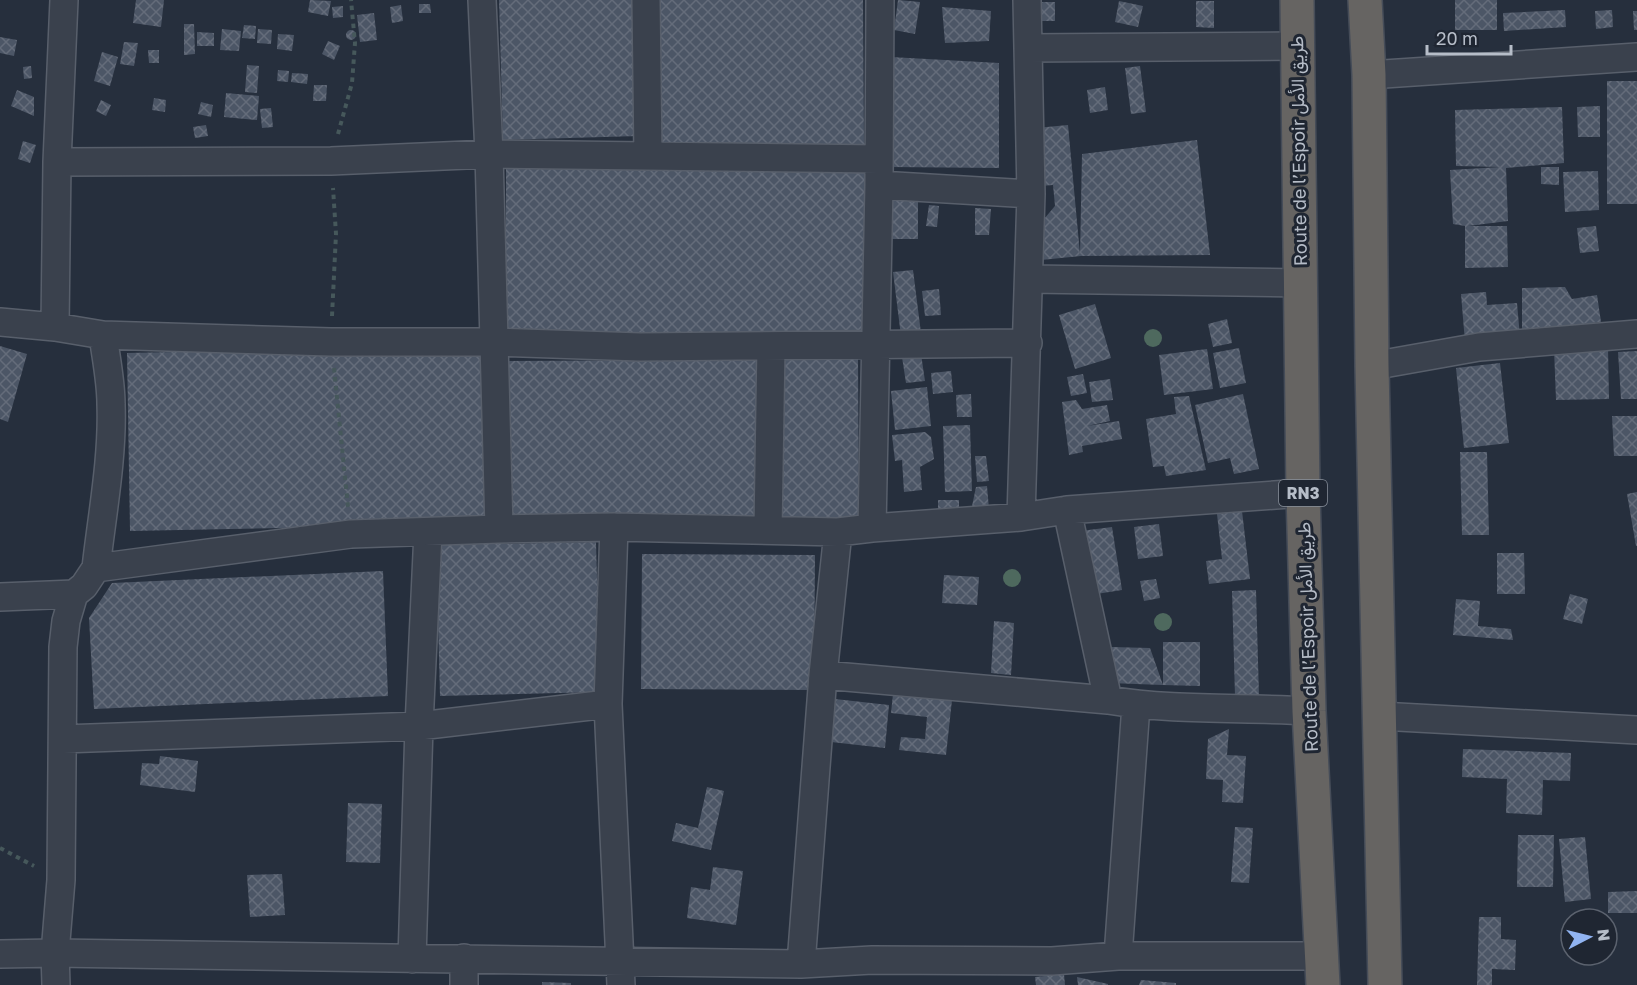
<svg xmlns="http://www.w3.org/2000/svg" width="1637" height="985" viewBox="0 0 1637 985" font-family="'Golos Text',Vazirmatn,sans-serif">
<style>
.building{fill:url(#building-cross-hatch)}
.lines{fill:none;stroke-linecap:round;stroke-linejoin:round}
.minor-casing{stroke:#585f6b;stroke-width:30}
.trunk-casing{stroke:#454c58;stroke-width:36}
.path{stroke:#46585b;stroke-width:4;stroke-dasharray:4.5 4.5;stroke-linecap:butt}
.minor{stroke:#3a414d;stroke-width:27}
.trunk{stroke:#666462;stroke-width:33}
.tree{fill:#4e695e}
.labels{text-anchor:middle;stroke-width:6;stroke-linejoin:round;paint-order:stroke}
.shield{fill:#1f2632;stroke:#89909b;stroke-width:1.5}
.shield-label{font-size:16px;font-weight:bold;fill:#b6bdc8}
.street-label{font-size:18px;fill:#b6bdc8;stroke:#1f2632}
</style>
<defs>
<pattern id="building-cross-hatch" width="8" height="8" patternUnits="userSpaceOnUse" patternTransform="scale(1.5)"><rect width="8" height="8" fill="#4c5666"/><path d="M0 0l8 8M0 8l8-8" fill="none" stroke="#646c7a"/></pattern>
</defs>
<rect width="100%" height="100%" fill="#262f3d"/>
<path class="building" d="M136,0H164L161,27L133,23Z
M310,0L331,1L328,16L308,12Z
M499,0H636L639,136L503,140Z
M654,0H863L864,145H655Z
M898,0L920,2L915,34L894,30Z
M1455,0H1497V30H1455Z
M1119,1L1143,6L1138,27L1115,22Z
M1196,1H1214V28L1196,27Z
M1036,2H1055V21H1036Z
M419,4H430L431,13H419Z
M401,5L403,21L392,23L390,7Z
M343,6V17L333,18L332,7Z
M942,7L991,11L989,41L945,43Z
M1565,10L1566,27L1504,31L1503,13Z
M1612,10L1613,27L1596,29L1595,11Z
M1633,11H1637V30H1634Z
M374,13L377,40L360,42L357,15Z
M184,24H194L195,54L184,55Z
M244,25L256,26L255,39L242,38Z
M222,29L241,31L239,51L220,50Z
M258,29L272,30L271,44L257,43Z
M346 35a5 5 0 1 1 10 0a5 5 0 1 1-10 0Z
M197,32L214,33V46H197Z
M278,34L294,35L292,51L277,49Z
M0,37L17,40L14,56L0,53Z
M328,41L340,46L334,60L322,54Z
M124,42L138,43L134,66L120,64Z
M148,50H159V63H149Z
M102,52L118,57L110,86L94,81Z
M891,57L999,63V168L889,167Z
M247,65L259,66L257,93L245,92Z
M31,66L32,78L24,79L23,67Z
M1140,66L1146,112L1131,114L1125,68Z
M278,70L289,71L288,82L277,81Z
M292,73L308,74L307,84L291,82Z
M1607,81H1637V204H1607Z
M314,85H327L326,101H313Z
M1105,87L1108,110L1090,113L1087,90Z
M17,90L34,97V116L11,106Z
M226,93L259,96L257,120L224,117Z
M154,98L166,100L165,112L152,110Z
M101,100L111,105L106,116L96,111Z
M201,102L213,105L211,117L198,114Z
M1600,106V137H1578L1577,107Z
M1562,107L1564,163L1506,168L1508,221L1468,226H1507L1508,267L1465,268V226L1453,224L1450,170L1501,167L1456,166L1455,110Z
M271,108L273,127L262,128L260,109Z
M206,125L208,136L195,138L193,127Z
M1068,125L1080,254L1082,154L1197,140L1210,255L1081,256L1041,260L1038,226L1055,206L1053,185L1041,186L1036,128Z
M23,141L36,145L30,163L18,159Z
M1541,167H1559V185L1541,184Z
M506,169L865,170V334L506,332Z
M1598,171L1599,210L1565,212L1563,172Z
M886,193L918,194V239H886Z
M929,205L939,206L937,227L926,226Z
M975,208L991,209L989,235H975Z
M1596,226L1599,251L1580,253L1577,228Z
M913,270L921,333L901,336L893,272Z
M1565,287L1572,299L1597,295L1601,322L1522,331V288Z
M939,289L941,315L925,316L922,291Z
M1486,292L1487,305L1517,303L1520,337L1465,342L1461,294Z
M1095,304L1111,358L1075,369L1059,315Z
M1227,319L1232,343L1213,347L1208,324Z
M489,345L493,524L130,531L127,353Z
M0,346L27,354L8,422L0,419Z
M1239,348L1246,383L1220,388L1213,353Z
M1608,348L1609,399L1556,400L1554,349Z
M1207,349L1213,389L1164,395L1159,355Z
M1637,351V399H1621L1618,352Z
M921,354L925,381L906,383L902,357Z
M858,359L859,517L510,519L509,361Z
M1500,363L1509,443L1464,448L1456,368Z
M951,371L953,392L933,394L931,373Z
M1083,374L1087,393L1071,396L1067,377Z
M1110,379L1113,400L1092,402L1089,382Z
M927,387L931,426L895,430L891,391Z
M971,394L972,417H957L956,395Z
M1243,394L1259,469L1234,474L1230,458L1208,463L1195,405Z
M1189,396L1206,470L1166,476L1164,466L1153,467L1146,419L1176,414L1174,397Z
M1076,400L1082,409L1107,405L1110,421L1087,426L1119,421L1122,439L1082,446L1083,452L1069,455L1062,402Z
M1612,416H1637V456H1614Z
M970,425L972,491L945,492L943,426Z
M925,432L931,437L934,459L920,467L922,490L904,492L902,460L895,461L892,435Z
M1460,452H1487L1489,535H1462Z
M975,456H986L989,481L977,482Z
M987,486L989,509L971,511L976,487Z
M1637,492V546H1636L1627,494Z
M938,500H959V513H938Z
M1242,511L1250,579L1209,584L1206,561L1222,559L1217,514Z
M1159,524L1163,556L1138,559L1134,527Z
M1112,527L1122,590L1090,595L1081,531Z
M596,542L600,692L440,696L436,545Z
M1497,553H1524L1525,594H1497Z
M642,554L815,555L814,690L641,689Z
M383,571L388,696L94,709L89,618L112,583Z
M944,575L979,577L977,605L942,603Z
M1156,579L1160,598L1144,601L1140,581Z
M1256,590L1259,696H1235L1232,591Z
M1570,594L1588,599L1582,624L1563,619Z
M1456,599L1480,601L1478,626L1511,629L1513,640L1453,635Z
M994,621L1014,623L1011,675L991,673Z
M1163,642H1200V686L1163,685Z
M1111,647L1150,648L1163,685L1109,683Z
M893,694L952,700L946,755L899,750L901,737L925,739L927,717L891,713Z
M835,699L889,705L885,748L831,742Z
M1229,729L1227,755L1246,756L1243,803L1222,802L1223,780L1206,779L1208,739Z
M1463,749L1571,753L1570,781L1543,780L1542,815L1506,813L1507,779L1462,777Z
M160,756L198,761L195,792L140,785L142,763L159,764Z
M707,787L724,791L711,850L672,841L676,823L698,828Z
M348,803L382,804L380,863L346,862Z
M1235,827L1253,828L1249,883L1231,882Z
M1518,835H1554L1553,887H1517Z
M1585,837L1591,899L1565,902L1559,839Z
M713,867L743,871L736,925L687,918L691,887L710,890Z
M282,874L285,915L250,917L247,875Z
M1637,891V913H1608V892Z
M1479,917H1501V939L1516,940L1515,970L1492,969V985H1477Z
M1064,974L1065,985H1036L1035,977Z
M1077,977L1108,984V985H1078Z
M1141,980L1176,983V985H1139Z
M542,982L571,983V985H542Z"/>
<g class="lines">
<g class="minor-casing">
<path id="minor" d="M482,0L489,154L499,529L614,527L838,532L872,528
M646,0L648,156
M880,0L879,185L872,528L1021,517
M1027,0L1031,194L1021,517L1067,510L1303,493
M1028,48L1298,46
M1369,75L1637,57
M57,162L331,161L489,154L879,159
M879,185L1031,194
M1030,279L1301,283
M0,322L55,327
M103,335L331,342H494L640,347L1028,343
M1372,366L1479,347L1637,334
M1067,510L1108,700
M614,527L608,704L621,985
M768,530L771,346
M96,568L351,534L499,529
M0,597L74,594
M823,675L1108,700C1174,711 1243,707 1309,711
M1380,716L1637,730
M63,739L419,726L608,704
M0,954L55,953L801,964L872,960L1052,961L1118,956H1322
M1118,956L1136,705
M412,959L419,726L428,532
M801,964L823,675L838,532
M56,985L55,953L61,880L63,647L66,621L74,594L84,586L96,568C102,515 113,457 111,404C111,381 106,358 103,335L55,327L57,162L64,0
M464,985V958"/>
</g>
<g class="trunk-casing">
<path id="trunk" d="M1297,0L1303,493L1309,711L1323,985
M1365,0L1369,75L1372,366L1385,985"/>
</g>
<path class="path" d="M338,134L352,83L355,43L351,0
M332,316L336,234L333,188
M334,368L348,507
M0,848L34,866"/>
<use href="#minor" class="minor"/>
<use href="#trunk" class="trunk"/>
</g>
<g class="tree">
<circle cx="1153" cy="338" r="9"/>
<circle cx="1012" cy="578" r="9"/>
<circle cx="1163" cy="622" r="9"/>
</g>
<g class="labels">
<rect class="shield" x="1279" y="480" width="48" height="26" rx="4.5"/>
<g class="shield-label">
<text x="1303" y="499">RN3</text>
</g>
<g class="street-label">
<text transform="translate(1299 151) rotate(-91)" y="6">Route de l’Espoir طريق الأمل</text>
<text transform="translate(1308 637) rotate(-92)" y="6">Route de l’Espoir طريق الأمل</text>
</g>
</g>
<g transform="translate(1589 937) rotate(83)"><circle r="28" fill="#1f2632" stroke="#5b626e" stroke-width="1.5"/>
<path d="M0-4.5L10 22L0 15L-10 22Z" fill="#91b4f2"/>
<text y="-9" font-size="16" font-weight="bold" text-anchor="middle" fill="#b6bdc8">N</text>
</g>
<path d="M1427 45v9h84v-9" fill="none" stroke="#b6bdc8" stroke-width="3"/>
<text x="1436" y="45" font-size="18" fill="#b6bdc8" stroke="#1f2632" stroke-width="4.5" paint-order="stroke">20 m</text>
</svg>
